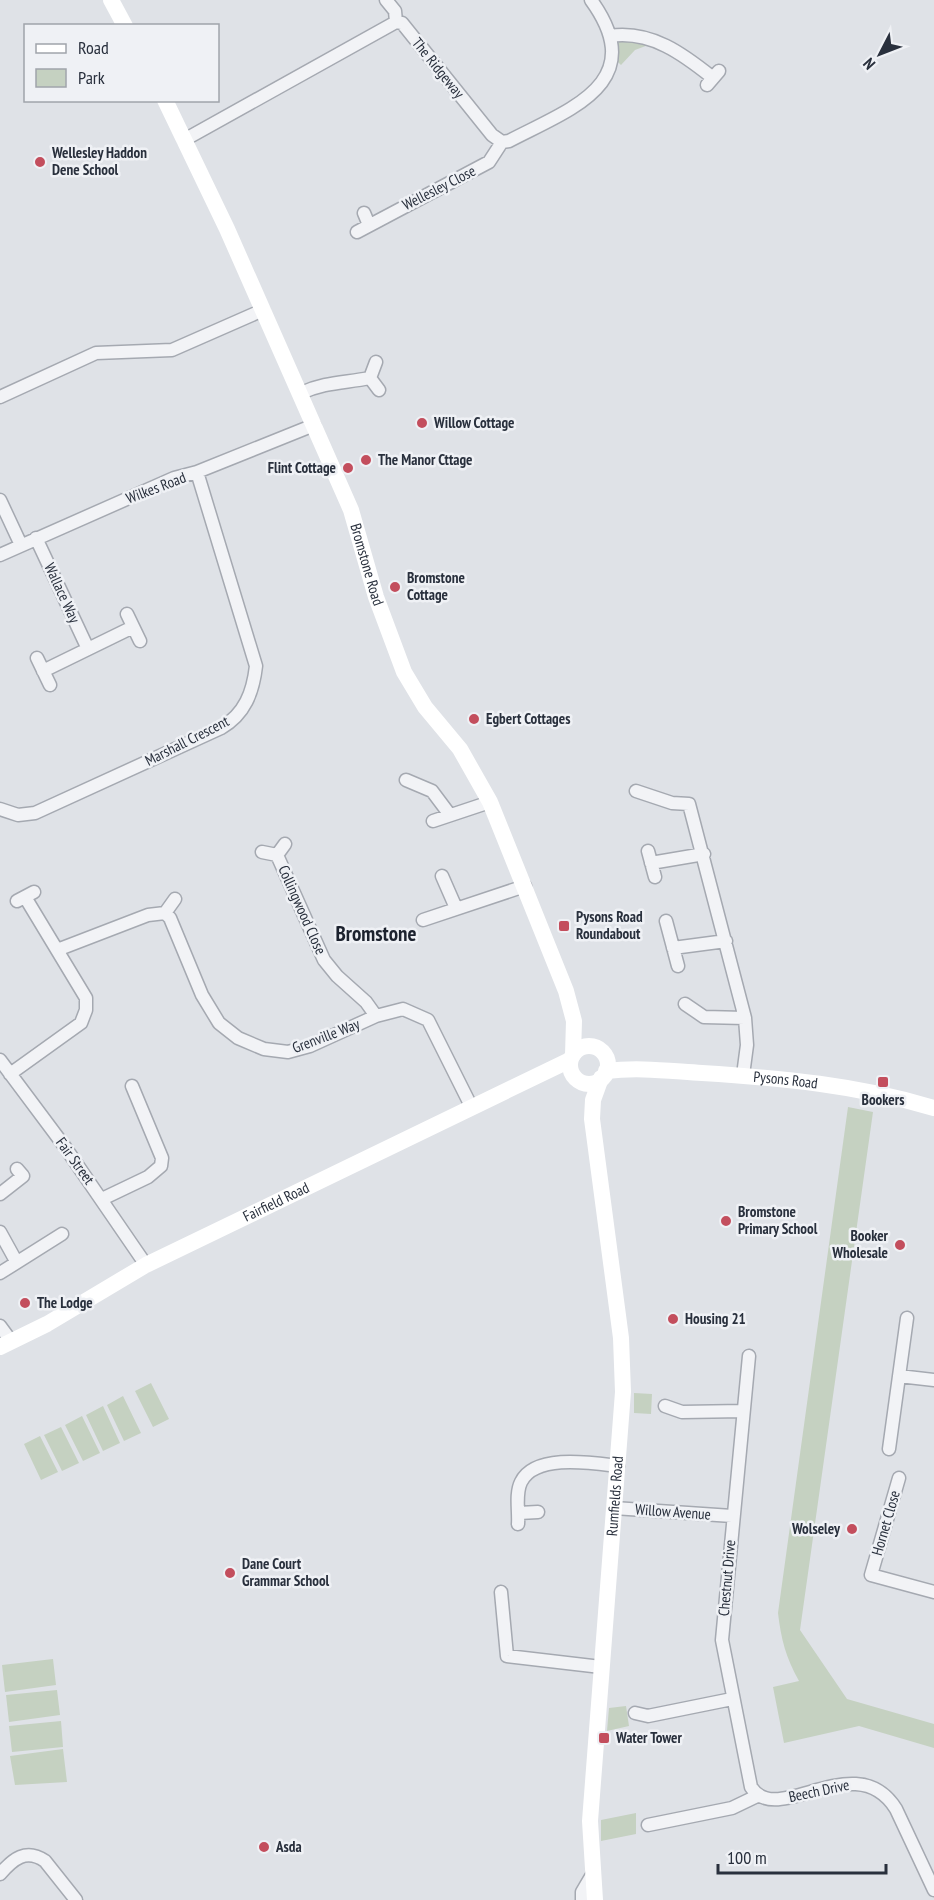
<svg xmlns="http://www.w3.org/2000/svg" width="934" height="1900" viewBox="0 0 934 1900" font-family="'PT Sans Narrow',sans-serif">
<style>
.green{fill:#c5d1c1}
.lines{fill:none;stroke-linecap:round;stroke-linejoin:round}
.street-casing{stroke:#a5a9b1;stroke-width:15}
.street{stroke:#f2f3f6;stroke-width:12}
.secondary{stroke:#fff;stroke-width:16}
.poi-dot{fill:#c34e5d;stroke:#eff1f5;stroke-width:2}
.labels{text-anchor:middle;stroke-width:5;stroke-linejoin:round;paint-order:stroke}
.street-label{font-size:15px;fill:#29303d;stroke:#eff1f5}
.poi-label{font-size:15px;font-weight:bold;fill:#29303d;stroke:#eff1f5;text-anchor:start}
.district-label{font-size:21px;font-weight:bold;fill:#1c222e;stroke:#eff1f5}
</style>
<rect width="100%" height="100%" fill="#dfe2e7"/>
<path class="green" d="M622,39L651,44L635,50L621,65L616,60L617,44Z
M848,1107L873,1112L800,1630L847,1699L934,1724V1748L859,1726L784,1743L773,1687L799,1681C786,1658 781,1639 778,1613Z
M151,1383L169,1419L153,1427L135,1391Z
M634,1393L652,1394L651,1414L634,1413Z
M123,1396L141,1433L124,1441L107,1405Z
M103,1406L120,1443L103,1451L86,1415Z
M82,1416L100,1453L83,1461L65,1425Z
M61,1427L79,1463L62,1471L44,1435Z
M40,1436L58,1472L41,1480L24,1444Z
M53,1659L56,1685L5,1692L2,1665Z
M57,1690L60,1715L9,1722L6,1695Z
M626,1706L629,1726L607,1731L609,1708Z
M61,1721L63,1747L12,1752L9,1726Z
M63,1749L67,1782L15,1785L10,1756Z
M636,1813V1834L601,1841V1820Z"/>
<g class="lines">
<g class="street-casing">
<path id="street" d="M386,0L395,11L396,22
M610,36C651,30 683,54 713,78
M707,85L719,71
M184,140L396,22L402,23L492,135L502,142L509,141C570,109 651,83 591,0
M364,213L369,225
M357,232L489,162L502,142
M376,362L370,378L379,390
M301,393C325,382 344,383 370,378
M0,397L96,353L172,350L263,310
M0,500L21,545
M36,538L88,649
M0,555L174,478L197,472L314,425
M127,614L140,641
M37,658L50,685
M43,671L133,627
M406,780L432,791L450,815
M636,791L672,803L689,804L745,1018L747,1045L743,1075
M0,809L18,815L35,813L221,728C245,714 253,692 256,666L197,472
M433,821L490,802
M648,851L655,877
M262,852L277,855L285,844
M277,855L324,960L337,976L366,1002L376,1016
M651,863L704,854
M442,876L456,908
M17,901L34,892
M165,913L175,899
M423,920L525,886
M666,921L678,966
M673,948L726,941
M57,950L148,915L165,913L170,918L202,995L219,1023L238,1038L264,1049L288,1052L310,1046L376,1016L403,1009L428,1020L471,1106
M685,1004L704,1017L745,1018
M0,1060L65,1147L146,1265
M10,1074L81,1023L86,1010V998L25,897
M0,1194L23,1176L17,1169
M102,1199L148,1177L161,1166L162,1158L132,1086
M0,1232L16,1261
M0,1273L62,1234
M0,1326L11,1341
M749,1356L722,1640L751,1787C777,1829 856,1745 896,1809L934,1890
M899,1376L934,1380
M665,1406L682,1412L743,1411
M889,1449L907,1318
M899,1478L871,1575L934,1592
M614,1508L732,1516
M519,1513L538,1512
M518,1524C519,1511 515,1494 521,1482C535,1453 593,1463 618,1466
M501,1592L507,1656L601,1667
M635,1713L648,1716L732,1699
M648,1825L732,1808L757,1796
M0,1874C13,1859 26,1848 45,1861L76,1900
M582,1900V1892L592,1875"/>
</g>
<use href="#street" class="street"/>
<g class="secondary">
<path d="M111,0L125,26"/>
<path id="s1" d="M165,100L227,229L351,510L376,597L404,672L425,707L460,749L490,802L566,991L574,1021L573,1055"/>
<circle cx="589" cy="1065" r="19"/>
<path id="s2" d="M606,1071C639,1067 669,1071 702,1073C781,1078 858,1085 934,1108"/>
<path id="s3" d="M0,1347L47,1324L146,1265L570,1060"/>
<path id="s4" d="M595,1900L590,1821L623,1392L621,1338L592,1119L593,1100L601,1078"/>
</g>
</g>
<g class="poi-dot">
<circle cx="40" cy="162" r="6"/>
<circle cx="422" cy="423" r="6"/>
<circle cx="366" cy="460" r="6"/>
<circle cx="348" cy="468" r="6"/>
<circle cx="395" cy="587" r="6"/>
<circle cx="474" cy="719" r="6"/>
<rect x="558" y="920" width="12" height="12" rx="3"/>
<rect x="877" y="1076" width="12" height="12" rx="3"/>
<circle cx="726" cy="1221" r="6"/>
<circle cx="900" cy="1245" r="6"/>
<circle cx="25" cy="1303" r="6"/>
<circle cx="673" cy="1319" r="6"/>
<circle cx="852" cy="1529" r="6"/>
<circle cx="230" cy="1573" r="6"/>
<rect x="598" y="1732" width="12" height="12" rx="3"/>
<circle cx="264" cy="1847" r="6"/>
</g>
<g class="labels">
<g class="street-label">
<text transform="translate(438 68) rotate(51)" y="5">The Ridgeway</text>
<text transform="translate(439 188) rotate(-27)" y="5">Wellesley Close</text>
<text transform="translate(156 488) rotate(-21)" y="5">Wilkes Road</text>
<text dy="5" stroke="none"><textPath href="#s1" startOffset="507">Bromstone Road</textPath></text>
<text transform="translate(62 593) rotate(65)" y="5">Wallace Way</text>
<text transform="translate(187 741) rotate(-27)" y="5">Marshall Crescent</text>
<text transform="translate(302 910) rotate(66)" y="5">Collingwood Close</text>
<text transform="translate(326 1036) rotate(-21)" y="5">Grenville Way</text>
<text dy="5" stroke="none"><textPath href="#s2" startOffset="180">Pysons Road</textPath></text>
<text transform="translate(75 1161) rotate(54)" y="5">Fair Street</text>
<text dy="5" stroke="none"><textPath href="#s3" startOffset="312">Fairfield Road</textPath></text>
<text dy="5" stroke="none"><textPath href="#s4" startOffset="405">Rumfields Road</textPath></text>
<text transform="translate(673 1512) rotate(4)" y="5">Willow Avenue</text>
<text transform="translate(886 1523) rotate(-74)" y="5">Hornet Close</text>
<text transform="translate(727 1578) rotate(-85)" y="5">Chestnut Drive</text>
<text transform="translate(819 1791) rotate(-12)" y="5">Beech Drive</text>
</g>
<g class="poi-label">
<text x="52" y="158">Wellesley Haddon<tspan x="52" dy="17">Dene School</tspan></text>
<text x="434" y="428">Willow Cottage</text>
<text x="378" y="465">The Manor Cttage</text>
<text x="336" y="473" text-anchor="end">Flint Cottage</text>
<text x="407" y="583">Bromstone<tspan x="407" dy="17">Cottage</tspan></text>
<text x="486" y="724">Egbert Cottages</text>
<text x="576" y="922">Pysons Road<tspan x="576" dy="17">Roundabout</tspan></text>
<text x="883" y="1105" text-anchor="middle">Bookers</text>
<text x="738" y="1217">Bromstone<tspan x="738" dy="17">Primary School</tspan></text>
<text x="888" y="1241" text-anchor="end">Booker<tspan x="888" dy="17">Wholesale</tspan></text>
<text x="37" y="1308">The Lodge</text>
<text x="685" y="1324">Housing 21</text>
<text x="840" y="1534" text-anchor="end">Wolseley</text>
<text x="242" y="1569">Dane Court<tspan x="242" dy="17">Grammar School</tspan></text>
<text x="616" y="1743">Water Tower</text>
<text x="276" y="1852">Asda</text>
</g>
<g class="district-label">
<text x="376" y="941">Bromstone</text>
</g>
</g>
<rect x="24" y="24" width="195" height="78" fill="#eff1f5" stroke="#a0a4ab" stroke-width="1.5"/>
<rect x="36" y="44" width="30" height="9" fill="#ffffff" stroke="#a0a4ab" stroke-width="1.5"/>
<text x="78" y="54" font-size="18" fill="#29303d">Road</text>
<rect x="36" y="69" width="30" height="18" fill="#c5d1c1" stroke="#a0a4ab" stroke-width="1.5"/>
<text x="78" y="84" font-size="18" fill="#29303d">Park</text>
<g transform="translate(880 54) rotate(228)" stroke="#eff1f5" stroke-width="4.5" paint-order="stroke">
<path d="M0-4.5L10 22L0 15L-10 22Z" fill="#29303d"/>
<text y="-9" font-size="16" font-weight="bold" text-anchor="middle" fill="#29303d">N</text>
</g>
<path d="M718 1864v9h168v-9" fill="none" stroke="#29303d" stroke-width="3"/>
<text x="727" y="1864" font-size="18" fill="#29303d" stroke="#eff1f5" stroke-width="4.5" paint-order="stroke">100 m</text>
</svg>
